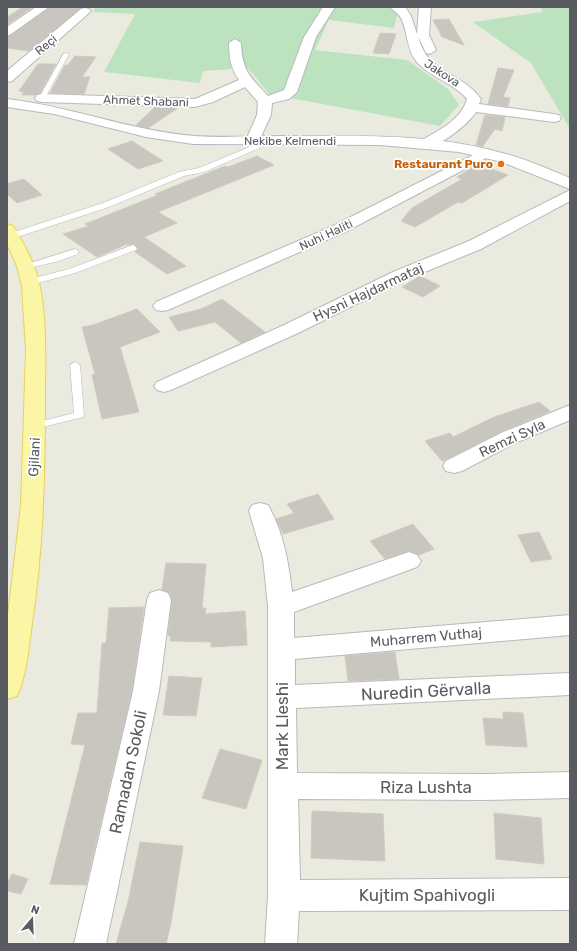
<svg xmlns="http://www.w3.org/2000/svg" width="577" height="951" viewBox="0 0 577 951" font-family="Rubik,sans-serif">
<style>
.green{fill:#bce2c0}
.building{fill:#c8c6bf;stroke:#cfccbe}
.lines{fill:none;stroke-linecap:round;stroke-linejoin:round}
.lane-casing{stroke:#b7b9be;stroke-width:1}
.street-casing{stroke:#b7b9be;stroke-width:2}
.secondary-casing{stroke:#b5b8be;stroke-width:2}
.primary-casing{stroke:#ead05a;stroke-width:2}
.lane{fill:#fff;fill-rule:evenodd}
.street{fill:#fff;fill-rule:evenodd}
.secondary{fill:#fff;fill-rule:evenodd}
.primary{fill:#fbf6a5;fill-rule:evenodd}
.food-dot{fill:#e8710a;stroke:#fff;stroke-width:1.5}
.labels{text-anchor:middle;stroke-width:3.5;stroke-linejoin:round;paint-order:stroke}
.far-street-label{font-size:12px;fill:#585b60;stroke:#fff}
.far-food-label{font-size:12px;font-weight:bold;fill:#c56008;stroke:#fff;text-anchor:end}
.street-label{font-size:14px;fill:#585b60;stroke:#fff}
.near-street-label{font-size:17px;fill:#585b60;stroke:#fff}
</style>
<rect width="100%" height="100%" fill="#ebeadf"/>
<path class="green" d="M96,7H399L394,28L329,20L315,50L407,60L448,89L459,105L440,126L269,94L248,68L203,71L200,83L104,72L135,14L93,12Z
M541,7H570V129L531,63L473,22L542,12Z"/>
<path class="building" d="M23,7H33L7,25V17Z
M50,7H82L29,51L7,48V37Z
M449,19L464,45L442,37L433,20Z
M380,33L396,34L389,54L373,53Z
M75,56L96,57L82,77H90L84,94L50,93L65,65H68Z
M38,64H56L40,93L35,95H22L24,92L19,91Z
M498,68L514,70L503,97L510,98L508,106L488,104Z
M155,107L178,108L148,128L136,125Z
M485,115L505,117L502,131L495,129L482,147L476,145Z
M132,141L163,161L138,169L108,149Z
M257,156L274,165L158,212L177,223L144,237L186,266L167,274L135,252L138,248L134,244L125,245L97,257L63,234L89,226L85,224L158,195L155,194L225,166L228,167Z
M478,164L508,175L462,203L458,202L415,227L401,221L412,208L462,179L457,177Z
M24,179L42,195L17,203L7,194V184Z
M420,276L440,286L423,297L402,287Z
M222,299L265,332L241,343L215,322L178,331L169,317L201,309Z
M137,309L160,332L120,347L139,412L102,419L92,375L95,374L82,327L93,325Z
M539,402L550,411L500,432L445,460L442,461L425,441L450,433L453,437L494,417Z
M318,494L334,519L283,534L276,519L294,513L287,504Z
M413,524L434,549L419,555L409,551L385,559L370,541Z
M539,532L552,559L531,562L518,535Z
M166,563L206,564L202,608H206L205,614L245,611L247,645L211,647V642L170,641L171,636H168L172,599L169,592L162,590Z
M144,607L132,691L86,885L50,884L85,745L71,744L78,713H97L102,643H106L109,608Z
M395,652L399,679L348,681L345,656Z
M169,676L202,678L196,716L163,715Z
M503,712L523,713L527,747L486,745L483,718L503,719Z
M220,749L262,760L246,809L202,798Z
M312,811L383,814L385,861L311,858Z
M494,813L541,818L544,864L496,859Z
M140,842L183,846L171,923L166,944H116L128,902Z
M12,874L28,879L21,894L7,891V884Z"/>
<g class="lines">
<g class="lane-casing">
<path id="lane" d="M64,53L69,54L45,98L40,99L39,98Z
M271,138L278,140L204,172L184,176L109,207L14,238L7,236L8,234L103,203L179,172L199,168Z
M133,245L137,248L136,250L75,273L30,285L26,282L27,280L69,269Z
M75,249L78,250V254L59,261L25,269L21,266Z
M75,362L80,365L84,415L83,417L35,429L31,428L30,426L31,424L74,413L70,365Z"/>
</g>
<g class="street-casing">
<path id="street" d="M36,7H49L11,34L7,36V27Z
M323,7H335L316,37L297,92L289,99L272,103L271,115L258,143H248L246,140L257,115L258,102L245,87L213,102L195,107L42,102L37,101L35,98L37,95L42,94L195,99L239,80C231,69 229,57 229,43L235,39L241,43C242,70 250,77 268,96L284,90L304,37Z
M390,7L406,8L411,16L417,34L419,7H431L429,35L436,50L430,54L426,53L418,36C428,76 460,70 481,99L479,104L554,114L559,115L561,118L559,121L554,122L476,112C468,125 434,152 419,148L417,145L419,142C437,131 461,121 467,99C453,82 430,78 416,61C406,48 408,32 401,18C398,13 394,11 390,7Z
M85,8L89,9L91,11L89,13L12,81L7,82V71L81,9Z
M485,149L490,150L492,153L490,156L345,232L168,310L162,311L156,310L153,306L156,302L333,226Z
M570,190V201L481,249L405,280L296,334L171,390L164,392L157,390L154,386L157,382L282,326L393,272L469,241Z
M570,405V420L515,443L462,471L454,473L446,471L443,466L446,461L501,433Z
M260,503L268,505C283,531 289,563 292,592L409,552L417,555L421,561L417,567L294,612V638L570,615V635L295,659V685L570,673V695L296,708L297,773L484,774L570,772V798L484,800L298,799L300,880L570,878V910L299,911L297,944H265L268,896V606L263,558L249,511L252,505Z
M159,590L168,593L171,600L159,691L106,944H74L133,691L147,600L150,593Z"/>
</g>
<g class="secondary-casing">
<path id="secondary" d="M7,99C70,106 131,131 194,136C223,138 253,136 282,136C355,136 431,133 502,153C526,159 548,169 570,178V189L502,162L459,152L380,145L193,144L146,137L54,114L7,107Z"/>
</g>
<g class="primary-casing">
<path id="primary" d="M7,224L13,226L15,229C26,248 36,266 40,287C47,324 45,361 45,399C45,476 43,554 31,631C28,652 26,677 17,696L7,699V623L21,506L26,350L22,287L17,266L7,244Z"/>
</g>
<use href="#lane" class="lane"/>
<use href="#street" class="street"/>
<use href="#secondary" class="secondary"/>
<use href="#primary" class="primary"/>
</g>
<circle class="food-dot" cx="501" cy="164" r="4"/>
<g class="labels">
<g class="far-street-label">
<text transform="translate(46 45) rotate(-39)" y="4">Reçi</text>
<text transform="translate(442 73) rotate(33)" y="4">Jakova</text>
<text transform="translate(146 101) rotate(2)" y="4">Ahmet Shabani</text>
<text x="290" y="145">Nekibe Kelmendi</text>
<text transform="translate(326 235) rotate(-25)" y="4">Nuhi Haliti</text>
</g>
<g class="far-food-label">
<text x="493" y="168">Restaurant Puro</text>
</g>
<g class="street-label">
<text transform="translate(368 292) rotate(-25)" y="5">Hysni Hajdarmataj</text>
<text transform="translate(512 438) rotate(-25)" y="5">Remzi Syla</text>
<text transform="translate(34 457) rotate(-87)" y="5">Gjilani</text>
<text transform="translate(426 637) rotate(-5)" y="5">Muharrem Vuthaj</text>
</g>
<g class="near-street-label">
<text transform="translate(426 691) rotate(-3)" y="6">Nuredin Gërvalla</text>
<text transform="translate(282 726) rotate(-90)" y="6">Mark Lleshi</text>
<text transform="translate(128 772) rotate(-78)" y="6">Ramadan Sokoli</text>
<text x="426" y="793">Riza Lushta</text>
<text x="427" y="901">Kujtim Spahivogli</text>
</g>
</g>
<rect width="577" height="951" fill="none" stroke="#585b60" stroke-width="16"/>
<g transform="translate(32 919) rotate(19)" stroke="#ffffff" stroke-width="3" paint-order="stroke">
<path d="M0-3L7 15L0 10L-7 15Z" fill="#585b60"/>
<text y="-6" font-size="11" font-weight="bold" text-anchor="middle" fill="#585b60">N</text>
</g>
</svg>
